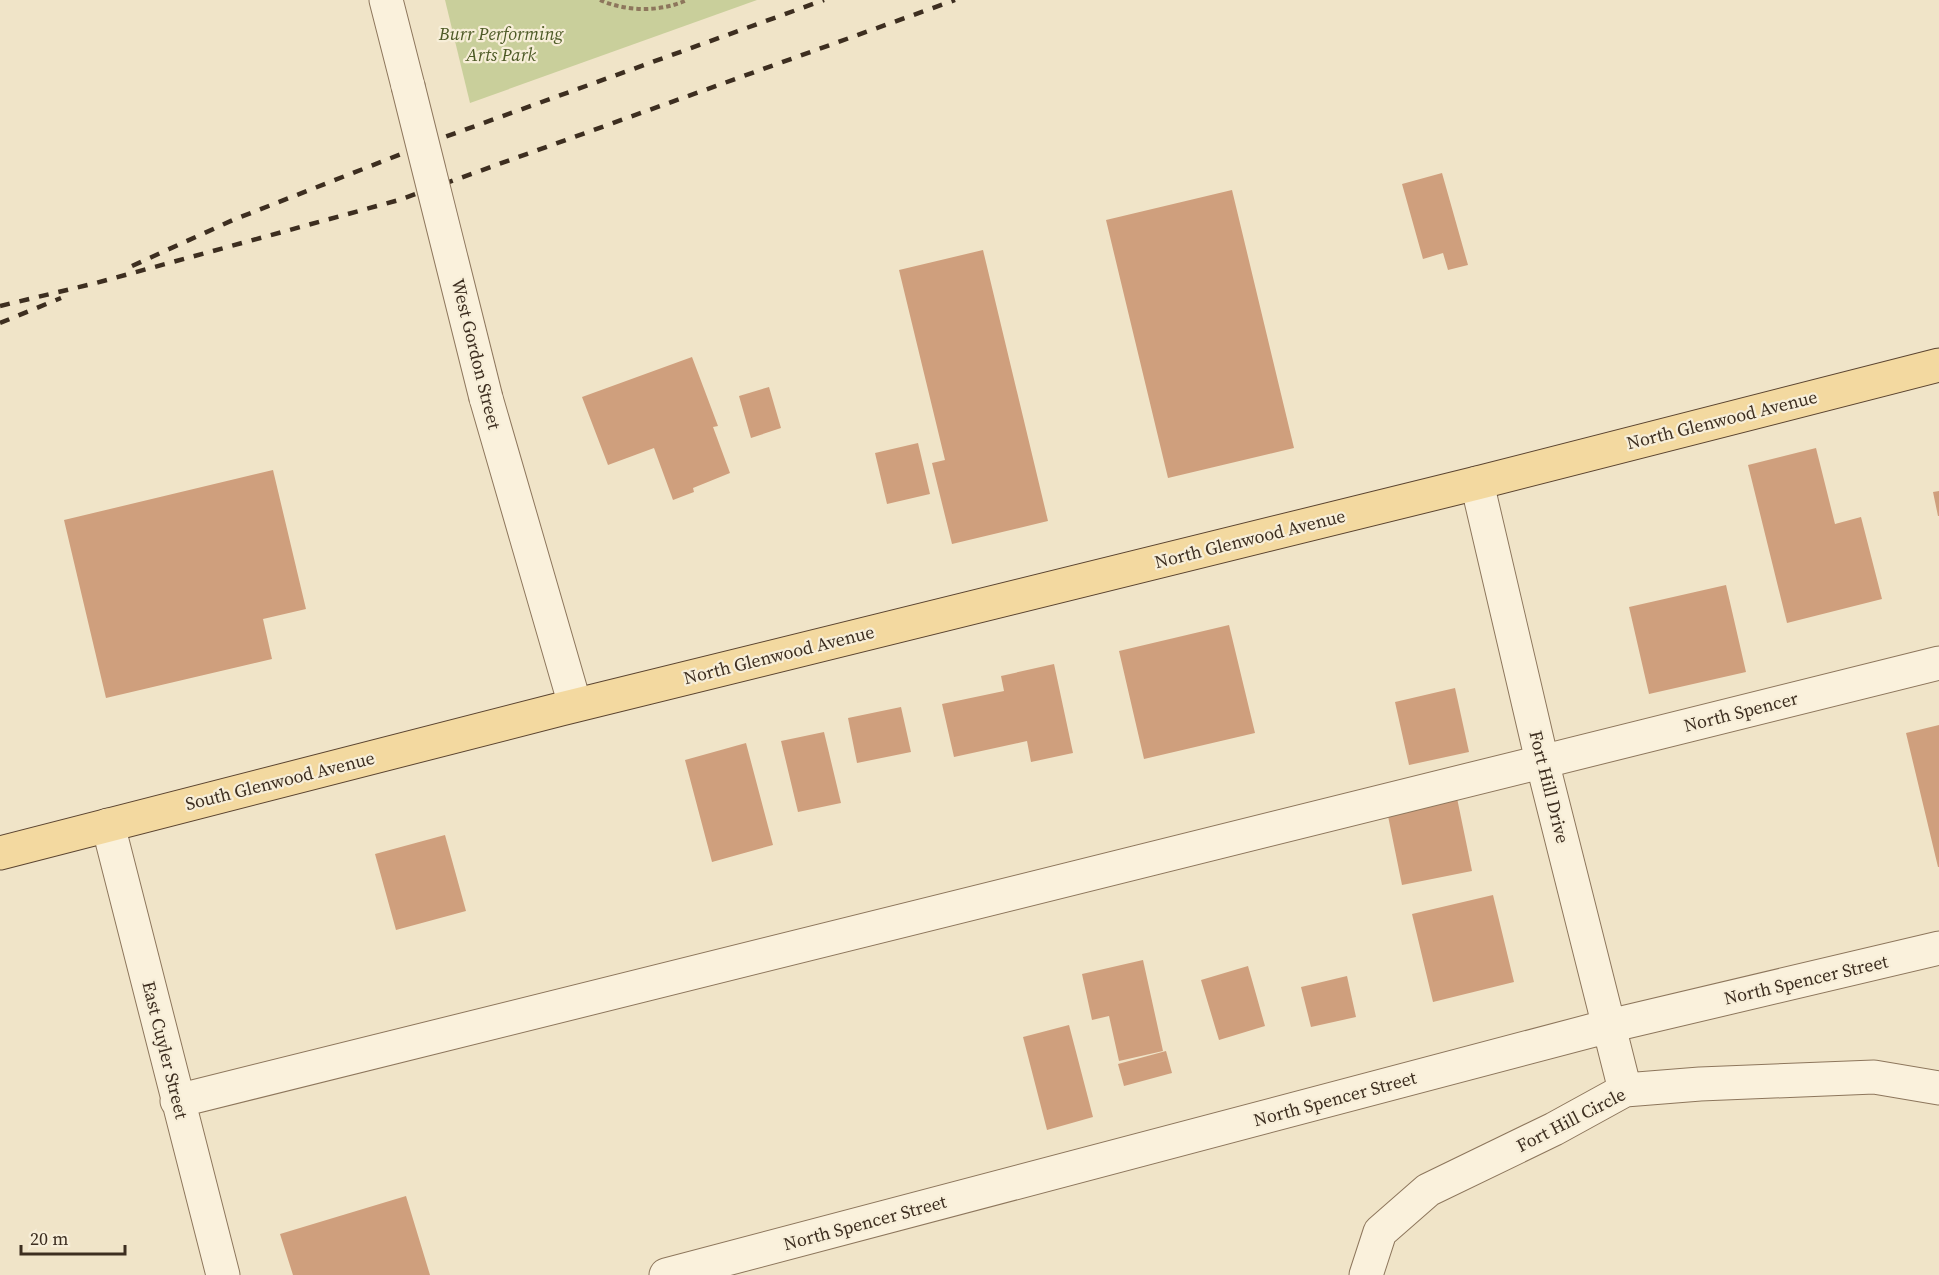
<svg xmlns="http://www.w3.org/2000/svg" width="1939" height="1275" viewBox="0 0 1939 1275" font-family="'Source Serif 4',serif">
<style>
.green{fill:#c9cf9b}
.building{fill:#cf9f7d}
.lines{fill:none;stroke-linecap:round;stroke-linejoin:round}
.minor-casing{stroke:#8d765c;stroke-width:35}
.primary-casing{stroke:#5b4430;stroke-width:35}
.path{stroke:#8d765c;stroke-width:4;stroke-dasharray:4.5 3;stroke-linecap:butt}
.minor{stroke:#faf1dc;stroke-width:33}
.primary{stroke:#f3d9a0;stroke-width:33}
.rail{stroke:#3d2e20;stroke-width:4.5;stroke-dasharray:10 10;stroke-linecap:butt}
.minor-bridge-casing{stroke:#8d765c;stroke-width:35;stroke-linecap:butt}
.minor-bridge{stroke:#faf1dc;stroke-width:33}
.labels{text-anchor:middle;stroke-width:4.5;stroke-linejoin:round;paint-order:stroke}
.park-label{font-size:18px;font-style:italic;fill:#4d5a26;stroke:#f7eed8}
.street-label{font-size:18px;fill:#3d2e20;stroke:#f7eed8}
</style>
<rect width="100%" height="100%" fill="#f0e4c8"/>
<path class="green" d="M445,0H757L470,103Z"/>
<path class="building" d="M1442,173L1468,265L1448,270L1443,253L1423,259L1402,184Z
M1232,190L1294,448L1168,478L1106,220Z
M983,250L1048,521L952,544L932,463L945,460L899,270Z
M692,357L718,426L713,427L730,473L693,488L694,492L673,500L654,448L608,465L582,397Z
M769,387L781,428L751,438L739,396Z
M918,443L930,494L887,504L875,453Z
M1816,448L1835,524L1861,517L1882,599L1787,623L1748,465Z
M273,470L306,609L263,619L272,659L106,698L64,520Z
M1939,491V516H1938L1933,492Z
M1726,585L1746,672L1649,694L1629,607Z
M1229,625L1255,733L1144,759L1119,651Z
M1054,664L1073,753L1031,762L1027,741L954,757L942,704L1004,691L1001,676Z
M1455,688L1469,752L1409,765L1395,702Z
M901,707L911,752L857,763L848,718Z
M1939,725V867H1938L1906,733Z
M824,732L841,803L798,812L781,741Z
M746,743L773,845L712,862L685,760Z
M1457,798L1472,871L1402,885L1387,811Z
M445,835L466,911L396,930L375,854Z
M1493,895L1514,982L1433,1002L1412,914Z
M1143,960L1163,1051L1119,1061L1109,1016L1092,1020L1082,974Z
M1248,966L1265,1026L1219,1040L1201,980Z
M1347,976L1356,1017L1311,1027L1301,987Z
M1069,1025L1093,1117L1047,1130L1023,1037Z
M1166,1051L1172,1073L1124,1086L1118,1064Z
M406,1196L430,1275H293L280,1234Z"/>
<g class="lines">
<g class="minor-casing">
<path id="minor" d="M386,0L408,86
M486,398L575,705
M1477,483L1542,761L1625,1090
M108,825L223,1275
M177,1101L1939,663
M666,1275L1609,1026L1939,948
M1366,1275L1380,1232L1428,1190L1554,1129L1625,1090L1700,1084L1874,1077L1939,1088"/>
</g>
<g class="primary-casing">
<path id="primary" d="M0,853L561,709L1477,483L1939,365"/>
</g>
<path class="path" d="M600,0C627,12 661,12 687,0"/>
<use href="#minor" class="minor"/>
<use href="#primary" class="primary"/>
<path class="rail" d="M132,266L233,220L442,138L824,0
M0,306L96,283L399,200L955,0
M0,323L61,298"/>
<g class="minor-bridge-casing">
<path id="minor-bridge" d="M408,86L486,398"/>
</g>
<use href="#minor-bridge" class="minor-bridge"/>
</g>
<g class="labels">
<g class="park-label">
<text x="501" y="40">Burr Performing<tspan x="501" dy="21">Arts Park</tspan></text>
</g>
<g class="street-label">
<text transform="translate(476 354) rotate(76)" y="6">West Gordon Street</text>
<text transform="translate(1722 420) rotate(-14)" y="6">North Glenwood Avenue</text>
<text transform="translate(1250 539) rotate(-14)" y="6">North Glenwood Avenue</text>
<text transform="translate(779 655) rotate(-14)" y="6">North Glenwood Avenue</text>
<text transform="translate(1741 712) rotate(-14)" y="6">North Spencer</text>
<text transform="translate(280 781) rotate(-14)" y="6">South Glenwood Avenue</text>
<text transform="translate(1549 787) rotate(76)" y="6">Fort Hill Drive</text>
<text transform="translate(1806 980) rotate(-13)" y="6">North Spencer Street</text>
<text transform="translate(165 1050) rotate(76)" y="6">East Cuyler Street</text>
<text transform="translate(1335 1099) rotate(-15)" y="6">North Spencer Street</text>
<text transform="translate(1571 1120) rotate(-27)" y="6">Fort Hill Circle</text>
<text transform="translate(865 1223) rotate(-15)" y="6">North Spencer Street</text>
</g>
</g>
<path d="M21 1245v9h104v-9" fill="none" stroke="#3d2e20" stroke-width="3"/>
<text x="30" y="1245" font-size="18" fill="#3d2e20" stroke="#f7eed8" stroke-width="4.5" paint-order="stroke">20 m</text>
</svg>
